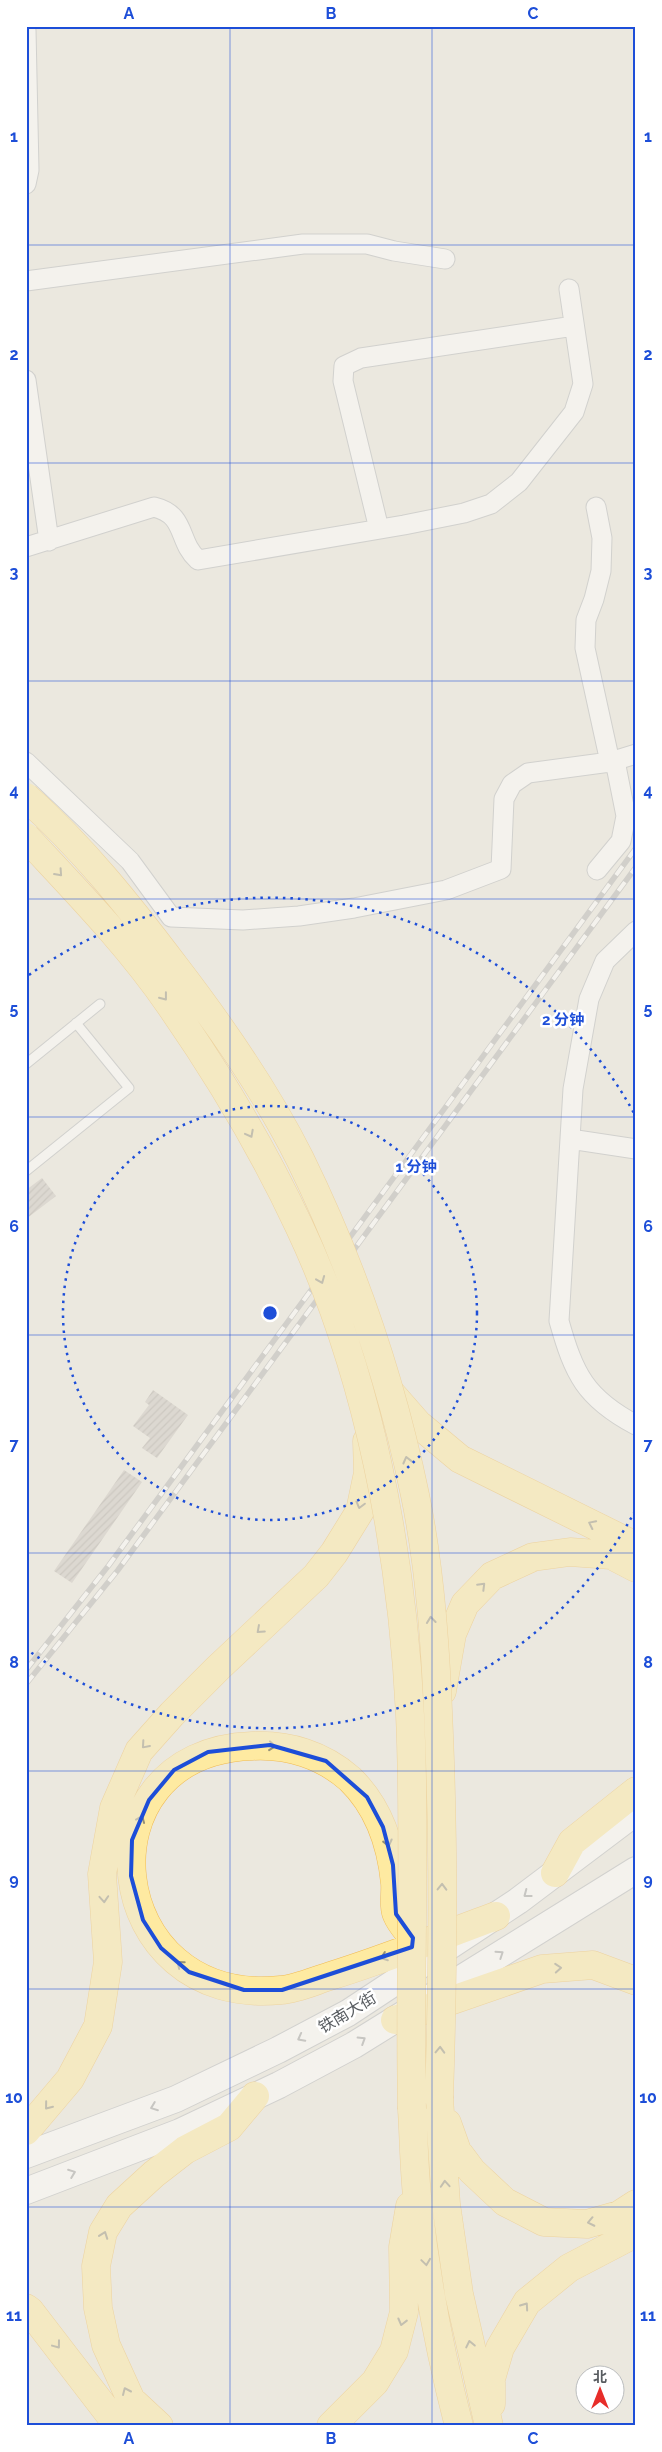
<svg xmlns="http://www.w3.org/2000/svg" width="662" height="2452" viewBox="0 0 662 2452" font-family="Raleway,'Noto Sans SC',sans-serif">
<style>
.building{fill:url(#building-hatch)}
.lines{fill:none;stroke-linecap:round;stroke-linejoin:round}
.service-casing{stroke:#b2b6ba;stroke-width:11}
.minor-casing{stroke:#b2b6ba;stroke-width:21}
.secondary-casing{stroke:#b3b7bc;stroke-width:28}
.primary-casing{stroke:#f0bb54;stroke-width:29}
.service{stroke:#fff;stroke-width:9}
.minor{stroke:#fff;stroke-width:19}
.secondary{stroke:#fff;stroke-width:26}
.primary{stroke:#feeaa1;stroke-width:28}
.rail-casing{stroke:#b1b2b2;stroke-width:5.5}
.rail{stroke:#fff;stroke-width:4;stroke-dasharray:11;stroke-linecap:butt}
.primary-bridge-casing{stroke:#f0bb54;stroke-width:29;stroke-linecap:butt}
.primary-bridge{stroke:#feeaa1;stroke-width:28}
.oneway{stroke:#928e77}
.oneway2{stroke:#9b9da0}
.marked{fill:none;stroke:#1d4ed8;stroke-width:4;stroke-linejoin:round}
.grid{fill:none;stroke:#1d4ed8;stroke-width:1;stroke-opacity:0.55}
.ring{fill:none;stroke:#1d4ed8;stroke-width:2.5;stroke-dasharray:2.5 5}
.labels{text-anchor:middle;stroke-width:5;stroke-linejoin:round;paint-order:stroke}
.street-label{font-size:16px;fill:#585c60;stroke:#fff}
.centre{fill:#1d4ed8;stroke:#fff;stroke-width:2.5}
.ring-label{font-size:15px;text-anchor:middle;font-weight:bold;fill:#1d4ed8;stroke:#fff;stroke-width:5;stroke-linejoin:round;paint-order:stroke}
.neatline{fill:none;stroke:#1d4ed8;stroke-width:2}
.grid-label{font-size:16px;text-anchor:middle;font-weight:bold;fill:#1d4ed8}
</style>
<defs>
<pattern id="building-hatch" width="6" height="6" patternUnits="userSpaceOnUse" patternTransform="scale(1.25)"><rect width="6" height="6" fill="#cbc6c0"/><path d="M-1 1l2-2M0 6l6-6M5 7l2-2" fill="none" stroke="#a8a49f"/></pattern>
</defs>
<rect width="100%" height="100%" fill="#ebe8df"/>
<path class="building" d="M42,1178L56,1196L26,1219V1190Z
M153,1390L188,1415L157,1458L142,1448L150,1438L133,1426L149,1405L145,1402Z
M124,1470L142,1482L72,1583L54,1571Z"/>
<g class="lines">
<g class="service-casing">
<path id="service" d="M26,1064L100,1004
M26,1171L129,1088L76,1023"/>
</g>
<g class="minor-casing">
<path id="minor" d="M26,30L29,170L26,184
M26,281L303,244H367L394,251L445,259
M26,380L49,541
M596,507L602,538L601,571L594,599L586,620L585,648L610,762
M379,529L343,381L344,366L361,358L574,326
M26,547L154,507C187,515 177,541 198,560L404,525L464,513L491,504L519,482L574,412L583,384L569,289
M26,762L130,861L171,917L243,920L299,916L354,908L446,890L501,869L504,799L512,784L528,773L610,762L636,754
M597,870L621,841L626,816L615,761
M636,931L605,961L589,999L573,1089L559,1321C574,1374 585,1398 636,1425
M570,1139L636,1149"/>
</g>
<g class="secondary-casing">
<path id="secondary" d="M26,2155L176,2099L278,2050L348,2013L518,1901L636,1812
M26,2191L180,2132L279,2085L354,2045L636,1870"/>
</g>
<g class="primary-casing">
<path id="primary" d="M390,1392L418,1424L460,1459L636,1546
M442,1691L452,1634L465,1604L492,1576L533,1557L570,1552L611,1555L636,1568
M555,1873L572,1842L636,1791
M413,1938C408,1931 400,1923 397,1915C393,1907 396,1892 395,1883C391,1843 379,1807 350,1779C323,1755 288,1744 252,1746C74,1752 101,2009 281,1990C297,1989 314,1981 330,1976C386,1959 441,1936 496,1916
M395,2020L542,1969L593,1965L636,1981
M439,2098L446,2204L459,2294L489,2426
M412,2109C414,2141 414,2173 418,2205C426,2280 440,2353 459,2426
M447,2123L457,2151L472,2171L505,2202L544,2222L587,2224L619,2215L636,2204
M26,2131L70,2079L98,2026L108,1962L102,1874L114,1808L139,1751L172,1714L218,1668L316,1576L334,1553L360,1511L368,1473L367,1441
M26,2308L30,2311L113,2419L123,2426
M491,2404V2379L500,2348L527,2302L569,2268L636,2233
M159,2426L131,2400L106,2345L98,2308L96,2266L103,2232L119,2206L154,2174L185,2150L229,2127L255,2096
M331,2426L375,2382L394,2351L404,2312L403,2247L410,2206"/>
</g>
<use href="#service" class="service"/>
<use href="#minor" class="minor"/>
<use href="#secondary" class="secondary"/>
<use href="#primary" class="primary"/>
<g class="rail-casing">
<path id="rail" d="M26,1670L109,1565L636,848
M26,1684L118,1570L636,867"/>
</g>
<use href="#rail" class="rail"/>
<g class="primary-bridge-casing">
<path id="primary-bridge" d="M26,797C83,848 130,907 176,968C222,1028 266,1091 300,1159C352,1265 391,1379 415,1495C431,1573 436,1655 439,1735C444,1856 443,1978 439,2098
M26,837C76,891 128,944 170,1005C218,1074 263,1149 299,1226C369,1374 402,1552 410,1715C416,1846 409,1978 412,2109"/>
</g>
<use href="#primary-bridge" class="primary-bridge"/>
</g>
<defs><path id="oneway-chevron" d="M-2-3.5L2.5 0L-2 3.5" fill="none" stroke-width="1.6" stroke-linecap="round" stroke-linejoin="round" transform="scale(1.25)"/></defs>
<g class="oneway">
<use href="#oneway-chevron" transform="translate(59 873) rotate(48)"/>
<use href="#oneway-chevron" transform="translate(164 997) rotate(52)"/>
<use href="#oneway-chevron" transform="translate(250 1134) rotate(62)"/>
<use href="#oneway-chevron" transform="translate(321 1280) rotate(68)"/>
<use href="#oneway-chevron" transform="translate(407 1460) rotate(-104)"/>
<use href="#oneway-chevron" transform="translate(360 1505) rotate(105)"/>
<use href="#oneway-chevron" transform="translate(592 1524) rotate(-154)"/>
<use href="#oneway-chevron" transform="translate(482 1586) rotate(-45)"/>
<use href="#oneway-chevron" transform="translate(431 1620) rotate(-96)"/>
<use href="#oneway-chevron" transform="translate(260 1630) rotate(138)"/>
<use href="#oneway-chevron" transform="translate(145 1745) rotate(131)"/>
<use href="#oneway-chevron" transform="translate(272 1746) rotate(6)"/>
<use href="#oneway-chevron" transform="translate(141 1819) rotate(-67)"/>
<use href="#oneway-chevron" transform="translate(388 1843) rotate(76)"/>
<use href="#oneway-chevron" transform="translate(442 1887) rotate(-89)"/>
<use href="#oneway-chevron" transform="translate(104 1899) rotate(86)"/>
<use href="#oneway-chevron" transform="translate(384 1957) rotate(160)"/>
<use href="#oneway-chevron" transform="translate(180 1964) rotate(-141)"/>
<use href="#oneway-chevron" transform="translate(558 1968) rotate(-4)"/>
<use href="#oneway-chevron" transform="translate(440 2050) rotate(-88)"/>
<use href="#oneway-chevron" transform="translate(48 2106) rotate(129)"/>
<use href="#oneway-chevron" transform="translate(445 2184) rotate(-94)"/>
<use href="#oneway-chevron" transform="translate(591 2222) rotate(168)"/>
<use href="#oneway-chevron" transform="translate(104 2235) rotate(-70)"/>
<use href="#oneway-chevron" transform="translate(426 2262) rotate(82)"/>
<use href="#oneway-chevron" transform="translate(525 2306) rotate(-55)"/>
<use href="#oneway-chevron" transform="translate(402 2322) rotate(104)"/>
<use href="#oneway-chevron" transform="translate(470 2344) rotate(-102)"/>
<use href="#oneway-chevron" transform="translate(57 2345) rotate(53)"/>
<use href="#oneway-chevron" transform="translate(126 2391) rotate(-114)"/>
</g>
<g class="oneway2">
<use href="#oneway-chevron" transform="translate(527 1894) rotate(143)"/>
<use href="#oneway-chevron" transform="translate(500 1954) rotate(-34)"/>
<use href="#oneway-chevron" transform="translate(301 2038) rotate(152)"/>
<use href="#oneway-chevron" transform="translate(362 2040) rotate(-32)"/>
<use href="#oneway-chevron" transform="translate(154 2107) rotate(159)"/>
<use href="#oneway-chevron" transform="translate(72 2173) rotate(-21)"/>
</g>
<path d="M0 0H662V2452H0ZM270,1745L326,1761L367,1797L383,1827L393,1865L396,1914L413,1938L412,1947L282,1990H244L189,1972L161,1948L143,1920L131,1876L132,1840L149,1800L174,1770L208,1752Z" fill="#ebe8df" fill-opacity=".55" fill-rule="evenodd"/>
<path class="marked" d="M270,1745L326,1761L367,1797L383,1827L393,1865L396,1914L413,1938L412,1947L282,1990H244L189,1972L161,1948L143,1920L131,1876L132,1840L149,1800L174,1770L208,1752Z"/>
<path class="grid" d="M230,26V2426M432,26V2426M26,245H636M26,463H636M26,681H636M26,899H636M26,1117H636M26,1335H636M26,1553H636M26,1771H636M26,1989H636M26,2207H636"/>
<g class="ring">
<circle cx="270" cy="1313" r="207"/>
<path d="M635 1511A415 415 0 0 1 29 1651M29 975A415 415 0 0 1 635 1115"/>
</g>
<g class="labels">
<g class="street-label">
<text transform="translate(347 2012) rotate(-31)" y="6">铁南大街</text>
</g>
</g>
<circle cx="270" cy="1313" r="8" class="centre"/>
<g class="ring-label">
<text x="563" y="1025">2 分钟</text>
<text x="416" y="1172">1 分钟</text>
</g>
<rect width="662" height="2452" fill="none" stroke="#ffffff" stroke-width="55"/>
<g transform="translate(600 2390)"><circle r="24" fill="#ffffff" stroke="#bcbebf"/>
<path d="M0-4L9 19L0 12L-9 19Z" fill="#e72d29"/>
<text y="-8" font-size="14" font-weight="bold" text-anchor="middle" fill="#585c60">北</text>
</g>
<rect x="28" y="28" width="606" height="2396" class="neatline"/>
<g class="grid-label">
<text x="129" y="19">A</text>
<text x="331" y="19">B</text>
<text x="533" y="19">C</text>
<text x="14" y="142">1</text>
<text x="648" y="142">1</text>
<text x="14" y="360">2</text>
<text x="648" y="360">2</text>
<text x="14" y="578">3</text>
<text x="648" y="578">3</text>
<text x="14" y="796">4</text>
<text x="648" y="796">4</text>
<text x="14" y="1014">5</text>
<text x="648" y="1014">5</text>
<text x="14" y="1232">6</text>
<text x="648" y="1232">6</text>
<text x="14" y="1450">7</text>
<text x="648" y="1450">7</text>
<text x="14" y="1668">8</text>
<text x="648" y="1668">8</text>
<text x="14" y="1885">9</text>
<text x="648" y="1885">9</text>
<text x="14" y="2103">10</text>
<text x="648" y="2103">10</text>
<text x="14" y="2321">11</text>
<text x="648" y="2321">11</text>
<text x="129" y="2444">A</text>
<text x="331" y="2444">B</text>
<text x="533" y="2444">C</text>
</g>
</svg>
